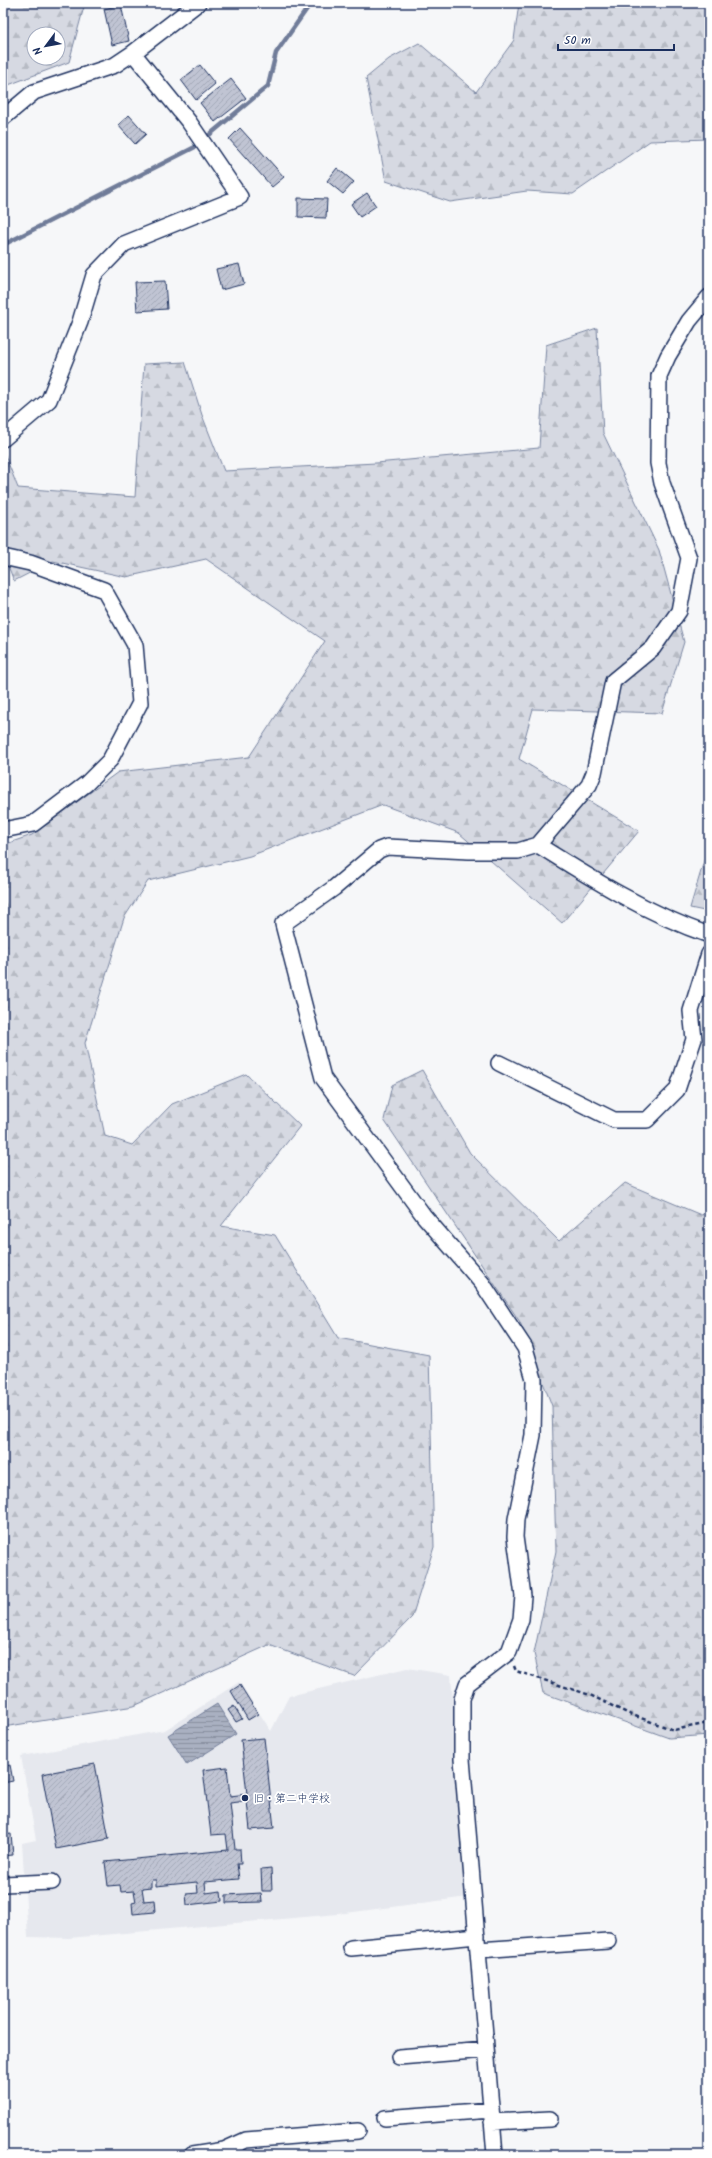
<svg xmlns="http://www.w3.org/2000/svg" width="712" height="2158" viewBox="0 0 712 2158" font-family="Kalam,'Klee One',sans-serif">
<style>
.built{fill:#e6e8ee}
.forest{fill:url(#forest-firs);stroke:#7884a0;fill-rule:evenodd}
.water{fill:url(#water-rules);stroke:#707c99}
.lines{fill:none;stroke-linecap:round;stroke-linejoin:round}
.stream{stroke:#707c99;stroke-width:4.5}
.building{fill:url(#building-hatch);stroke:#1b2f5e}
.minor-casing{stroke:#1b2f5e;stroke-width:18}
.path{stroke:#1b2f5e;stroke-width:2.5;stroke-dasharray:4 3;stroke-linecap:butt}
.minor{stroke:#fff;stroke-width:15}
.poi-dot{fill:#1b2f5e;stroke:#fff;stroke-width:1.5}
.labels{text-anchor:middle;stroke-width:3.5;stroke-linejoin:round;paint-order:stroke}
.poi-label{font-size:11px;fill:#1b2f5e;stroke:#fff;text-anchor:start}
</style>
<defs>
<pattern id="forest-firs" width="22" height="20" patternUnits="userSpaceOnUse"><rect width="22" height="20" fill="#d6d9e2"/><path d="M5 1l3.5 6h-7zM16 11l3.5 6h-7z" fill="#b7bbc4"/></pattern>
<pattern id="water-rules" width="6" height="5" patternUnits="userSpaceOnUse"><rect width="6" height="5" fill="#a9b0c1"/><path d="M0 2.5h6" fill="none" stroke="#8990a0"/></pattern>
<pattern id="building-hatch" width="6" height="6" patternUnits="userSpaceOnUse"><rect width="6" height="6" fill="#c0c4d3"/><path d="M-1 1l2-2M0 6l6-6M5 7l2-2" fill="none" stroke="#a4a9b8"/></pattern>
</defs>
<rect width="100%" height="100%" fill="#f6f7f9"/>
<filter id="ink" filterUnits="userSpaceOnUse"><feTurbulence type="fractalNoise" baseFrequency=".025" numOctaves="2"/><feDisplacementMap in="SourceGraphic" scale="8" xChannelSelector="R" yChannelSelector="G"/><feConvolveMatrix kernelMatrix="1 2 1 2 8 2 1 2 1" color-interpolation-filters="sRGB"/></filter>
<g filter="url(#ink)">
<path class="built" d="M407,1668L451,1675L468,1897L338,1914L69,1938L28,1937L22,1843L36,1840L21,1756L165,1730L239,1682L271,1731L289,1696Z"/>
<path class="forest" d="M3,3H85L69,62L3,87ZM34,34H58V58H34Z
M519,3H709V139L650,141L573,194L527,191L450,202L386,181L366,78L389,59L419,43L476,92L514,40Z
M597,328L603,433L659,550L684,642L662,713L533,709L519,759L639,831L562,923L459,833L383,805L250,856L148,881L124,918L85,1043L105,1136L132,1145L172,1104L246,1074L300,1126L221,1226L275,1235L338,1338L429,1355L434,1547L412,1617L354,1676L269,1645L134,1706L3,1727V845L32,835L118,772L249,757L325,641L206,559L126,577L53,561L14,581L3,553V450L18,488L135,497L144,364L185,362L202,415L224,471L376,463L539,448L546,345Z
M709,844V912L690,908Z
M422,1070L470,1153L559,1241L625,1183L701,1215L709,1213V1735L669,1738L543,1693L534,1653L556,1551L552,1406L520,1322L384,1120L392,1085Z"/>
<path class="water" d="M217,1704L236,1734L187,1765L168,1735Z"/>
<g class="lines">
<path class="stream" d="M208,136L268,86L276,53L311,3
M3,245L195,147"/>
</g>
<path class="building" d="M121,5L129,41L112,45L104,9Z
M200,65L215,84L196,100L181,80Z
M231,79L246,98L215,122L200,103Z
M129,115L146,134L135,144L118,125Z
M240,128L284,177L272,187L229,139Z
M337,168L354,182L343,194L327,181Z
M367,193L376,206L360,217L351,204Z
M298,198L327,199L326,218L298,217Z
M239,264L244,284L221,290L216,269Z
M165,281L167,309L137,311L135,282Z
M240,1685L258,1714L248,1720L231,1691Z
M234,1706L242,1719L236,1722L228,1710Z
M264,1738L274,1828L250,1830L247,1801L230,1803L235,1849H240L241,1864H237L239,1879L205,1882L206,1893L221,1891L222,1901L187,1905L186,1894L198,1893L197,1882L156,1886V1880H151V1887L142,1888L144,1901L154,1900L155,1912L133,1914L132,1903L136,1902L134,1891L121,1892L120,1885L108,1886L105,1862L228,1850L226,1834L211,1835L203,1770L227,1767L230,1796L247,1794L241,1740Z
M95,1764L109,1839L56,1849L42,1774Z
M10,1765L13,1781L3,1783V1767Z
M11,1834L13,1855L3,1856V1835Z
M271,1868L272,1891H262L261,1869Z
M261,1893L262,1902L226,1903V1895Z"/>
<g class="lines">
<g class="minor-casing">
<path id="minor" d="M3,118L34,92L115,65L133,53L198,3
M3,439L49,400L80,322L94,275L124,244L240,197L189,122L133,53
M3,557L30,563L104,590L135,645L140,703L110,760L86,784L33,824L3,830
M538,845C592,879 648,914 709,935
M499,1063L614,1120H647L677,1090L694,1039L691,1011L709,954
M3,1884L52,1882
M351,1948L477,1936
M478,1950L608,1941
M399,2057L486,2050
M385,2118L491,2110
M492,2122L550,2119
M192,2155L224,2150L246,2140L358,2131
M495,2155L462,1759V1699L467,1684L509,1652L521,1619L523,1596L515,1537L516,1519L533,1435L534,1379L525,1348L482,1283L424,1216L323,1078L283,924L334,888L379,850L387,847L469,851H518L538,845L589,785L594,773L613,681L653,648L679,611L689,558L662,483L658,463L659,376L668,356L689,321L709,297"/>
</g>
<path class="path" d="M514,1666L516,1671L590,1695L627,1713L674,1730L709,1723"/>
<use href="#minor" class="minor"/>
</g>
</g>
<circle class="poi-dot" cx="245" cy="1798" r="4"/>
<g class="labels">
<g class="poi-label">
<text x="253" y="1802">旧・第二中学校</text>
</g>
</g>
<rect width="712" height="2158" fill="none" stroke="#fff" stroke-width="16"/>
<rect x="8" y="8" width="696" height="2142" fill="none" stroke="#1b2f5e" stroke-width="1.5" filter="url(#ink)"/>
<g transform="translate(46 46) rotate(238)"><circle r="19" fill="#ffffff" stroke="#a4acbf"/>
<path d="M0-3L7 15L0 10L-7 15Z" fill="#1b2f5e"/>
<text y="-6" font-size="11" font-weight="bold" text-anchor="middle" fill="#1b2f5e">N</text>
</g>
<path d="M558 44v6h116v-6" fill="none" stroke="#1b2f5e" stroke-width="2"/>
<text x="564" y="44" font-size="12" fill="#1b2f5e" stroke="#ffffff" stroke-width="3" paint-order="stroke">50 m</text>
</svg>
